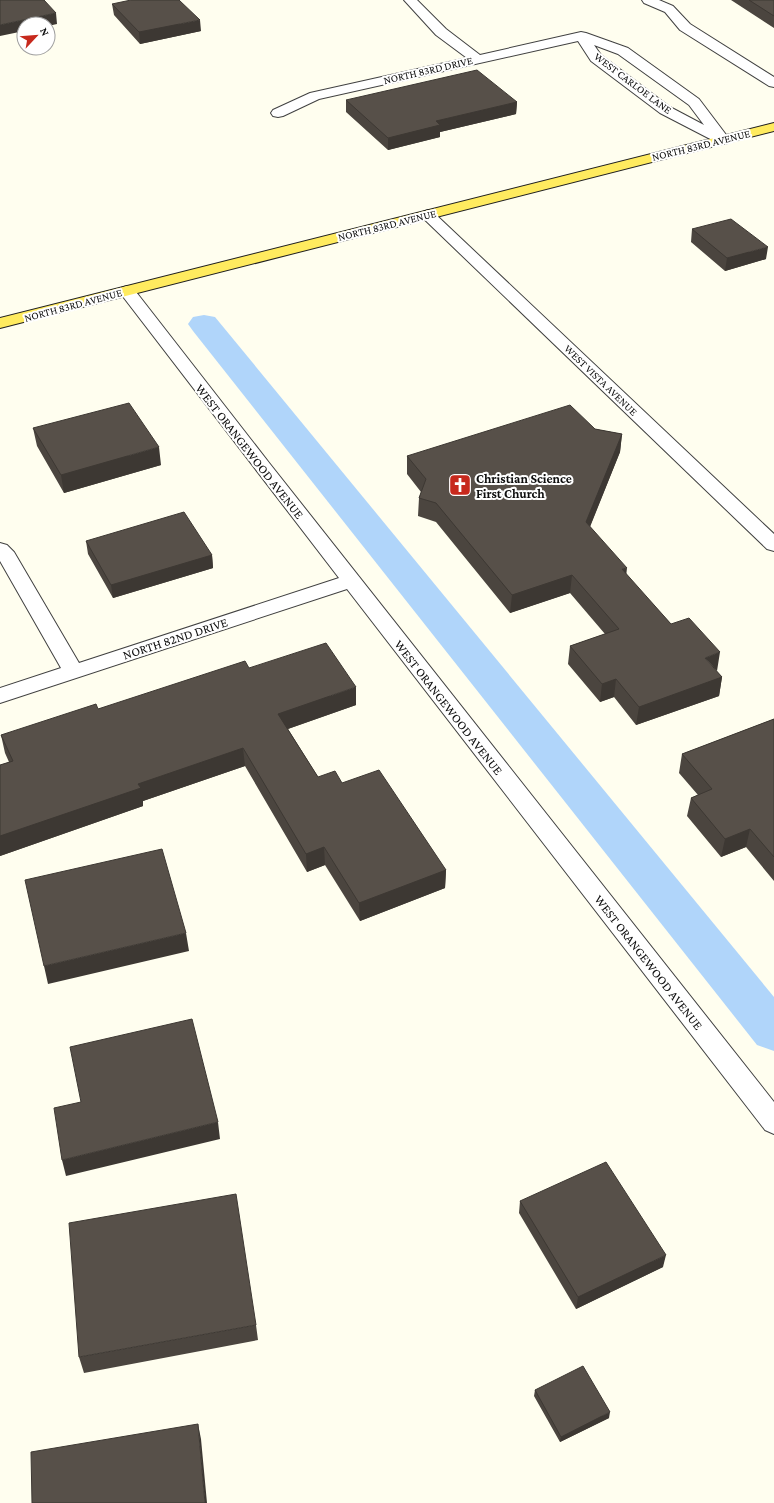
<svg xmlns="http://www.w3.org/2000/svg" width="774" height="1503" viewBox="0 0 774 1503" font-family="'Crimson Pro',serif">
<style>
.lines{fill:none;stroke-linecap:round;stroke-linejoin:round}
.canal{fill:#b0d5fa;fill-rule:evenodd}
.minor-casing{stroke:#414141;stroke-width:2}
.major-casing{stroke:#1f1f1f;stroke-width:2}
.minor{fill:#fff;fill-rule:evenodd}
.major{fill:#ffeb5f;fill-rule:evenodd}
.wall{fill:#4b453f}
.shaded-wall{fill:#3d3833}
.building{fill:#575049;stroke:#3d3833}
.labels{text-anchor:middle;stroke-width:4;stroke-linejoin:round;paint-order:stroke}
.far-street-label{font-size:11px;fill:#0e0e0e;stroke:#fff}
.street-label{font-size:13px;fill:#0e0e0e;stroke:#fff}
.poi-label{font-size:13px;font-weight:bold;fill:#0e0e0e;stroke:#fff;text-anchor:start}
</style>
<rect width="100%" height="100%" fill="#fffeef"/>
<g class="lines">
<path class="canal" d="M204,315L215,317L774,997V1051L757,1045L193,331L188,324L193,317Z"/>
<g class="minor-casing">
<path id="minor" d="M404,0H417L446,29L480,55L581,32L586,33L628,48L699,99L730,140L728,143L723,144L718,143L660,113L591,61L578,41L319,99L283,116L278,117L273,116L271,113L273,110L310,93L467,58L436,35ZM594,45L618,54L689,105L704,125L670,107L601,55Z
M642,0H659L673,6L690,24L774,77V87L769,86L680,30L665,12L644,3Z
M428,210L433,212L774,534V551L767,549L423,218L420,215L423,212Z
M127,286L133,288L270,464L774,1102V1134L765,1130L347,589L0,703V688L61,668L0,561V543L7,545L14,552L79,663L339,578L121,294L119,291L121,288Z"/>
</g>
<g class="major-casing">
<path id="major" d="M774,123V131L0,328V318Z"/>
</g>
<use href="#minor" class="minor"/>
<use href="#major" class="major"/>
</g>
<path class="wall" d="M731,0H774V28Z
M112,4L201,31L140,44L114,15Z
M346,100L517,102L516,114L440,132V137L388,150L346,112Z
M692,229L766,259L725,271L691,242Z
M33,428L161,465L64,493L37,446Z
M595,429L622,434L620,452L590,527L626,575L671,624L722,677L719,696L636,725L614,697L600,702L568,664L570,646L605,634L570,593L510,613L436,522L418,516L419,498L421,492L407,474V456Z
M86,541L212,555L213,568L113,598L88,554Z
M249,668L356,705L288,729L318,777L342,783L446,870L445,888L360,921L325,865L307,872L245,766L143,801V806L0,856V765L9,762L5,753L1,735L98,709Z
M774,719V881L746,847L721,857L687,816L691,798L698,795L679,773L682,754Z
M520,1201L663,1267L576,1309L519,1213Z
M256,1325L258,1340L84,1373L79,1357Z
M535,1390L609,1418L560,1442L534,1396Z"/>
<path class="shaded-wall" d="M56,13L57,24L48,26V24H24V31L0,36V25Z
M200,20L201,31L140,44L139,32Z
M517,102L516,114L440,132V137L388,150V138L436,121Z
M768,247L766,259L725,271L727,258Z
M622,434L620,452L584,541L586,522Z
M159,447L161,465L64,493L61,475Z
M212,555L213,568L113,598L111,585Z
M627,568L625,586L622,569Z
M572,575L570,593L510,613L512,595Z
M720,652L717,671L705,658Z
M722,677L719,696L636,725L639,707Z
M616,679L614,697L600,702L602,684Z
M356,687V705L279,732L278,714Z
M243,748L245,766L143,801V806L0,856V836L138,784Z
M750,829L746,847L721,857L725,839Z
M324,847L325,865L307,872L306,854Z
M446,870L445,888L360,921L359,903Z
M186,933L189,951L48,984L44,966Z
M218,1122L220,1139L66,1176L62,1160Z
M666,1255L663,1267L576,1309L578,1297Z
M610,1412L609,1418L560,1442L561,1437Z
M198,1424L201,1439L207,1503H205Z"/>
<path class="building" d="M0,0H44L56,13L0,25Z
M131,0H179L200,20L139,32L112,4Z
M749,0H774V16Z
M477,70L517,102L436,121L440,125L388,138L346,100Z
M731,219L768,247L727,258L692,229Z
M129,403L159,447L61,475L33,428Z
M570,405L595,429L622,434L586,522L627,568L622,569L671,624L689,618L720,652L705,658L722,677L639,707L616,679L602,684L570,646L619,629L572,575L512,595L436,503L419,498L426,479L407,456Z
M184,512L212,555L111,585L86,541Z
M326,643L356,687L278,714L318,777L335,771L342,783L379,770L446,870L359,903L324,847L306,854L243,748L138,784L141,788L0,836V765L13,761L1,735L96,704L98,709L245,661L249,668Z
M774,719V857L750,829L725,839L691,798L712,789L682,754Z
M162,849L186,933L44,966L25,880Z
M192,1019L218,1122L62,1160L54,1108L81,1102L70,1047Z
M606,1162L666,1255L578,1297L520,1201Z
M236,1194L256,1325L79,1357L69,1223Z
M583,1366L610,1412L561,1437L535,1390Z
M198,1424L205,1503H32L31,1452Z"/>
<defs>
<g id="church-square" transform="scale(1.15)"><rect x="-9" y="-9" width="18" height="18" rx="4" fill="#c7291d" stroke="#fff"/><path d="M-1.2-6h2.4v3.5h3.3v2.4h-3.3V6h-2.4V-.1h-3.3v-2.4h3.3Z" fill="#fff"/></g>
</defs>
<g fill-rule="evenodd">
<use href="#church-square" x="460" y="485"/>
</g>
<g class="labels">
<g class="far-street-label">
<text transform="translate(428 70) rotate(-13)" y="4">NORTH 83RD DRIVE</text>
<text transform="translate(633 83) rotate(37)" y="4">WEST CARLOE LANE</text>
<text transform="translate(701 145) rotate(-14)" y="4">NORTH 83RD AVENUE</text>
<text transform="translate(387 225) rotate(-14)" y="4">NORTH 83RD AVENUE</text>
<text transform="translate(73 305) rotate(-15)" y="4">NORTH 83RD AVENUE</text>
<text transform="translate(601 380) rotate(44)" y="4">WEST VISTA AVENUE</text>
</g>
<g class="street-label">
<text transform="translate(250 451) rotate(52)" y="5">WEST ORANGEWOOD AVENUE</text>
<text transform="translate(175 638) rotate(-18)" y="5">NORTH 82ND DRIVE</text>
<text transform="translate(449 707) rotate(52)" y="5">WEST ORANGEWOOD AVENUE</text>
<text transform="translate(649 962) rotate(52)" y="5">WEST ORANGEWOOD AVENUE</text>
</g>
<g class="poi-label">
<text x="476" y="483">Christian Science<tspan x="476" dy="15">First Church</tspan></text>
</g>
</g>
<g transform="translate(36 36) rotate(64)"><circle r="19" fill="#ffffff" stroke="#9f9f9f"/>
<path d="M0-3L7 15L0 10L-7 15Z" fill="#c7291d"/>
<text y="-6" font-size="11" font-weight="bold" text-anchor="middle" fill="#0e0e0e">N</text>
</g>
</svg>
